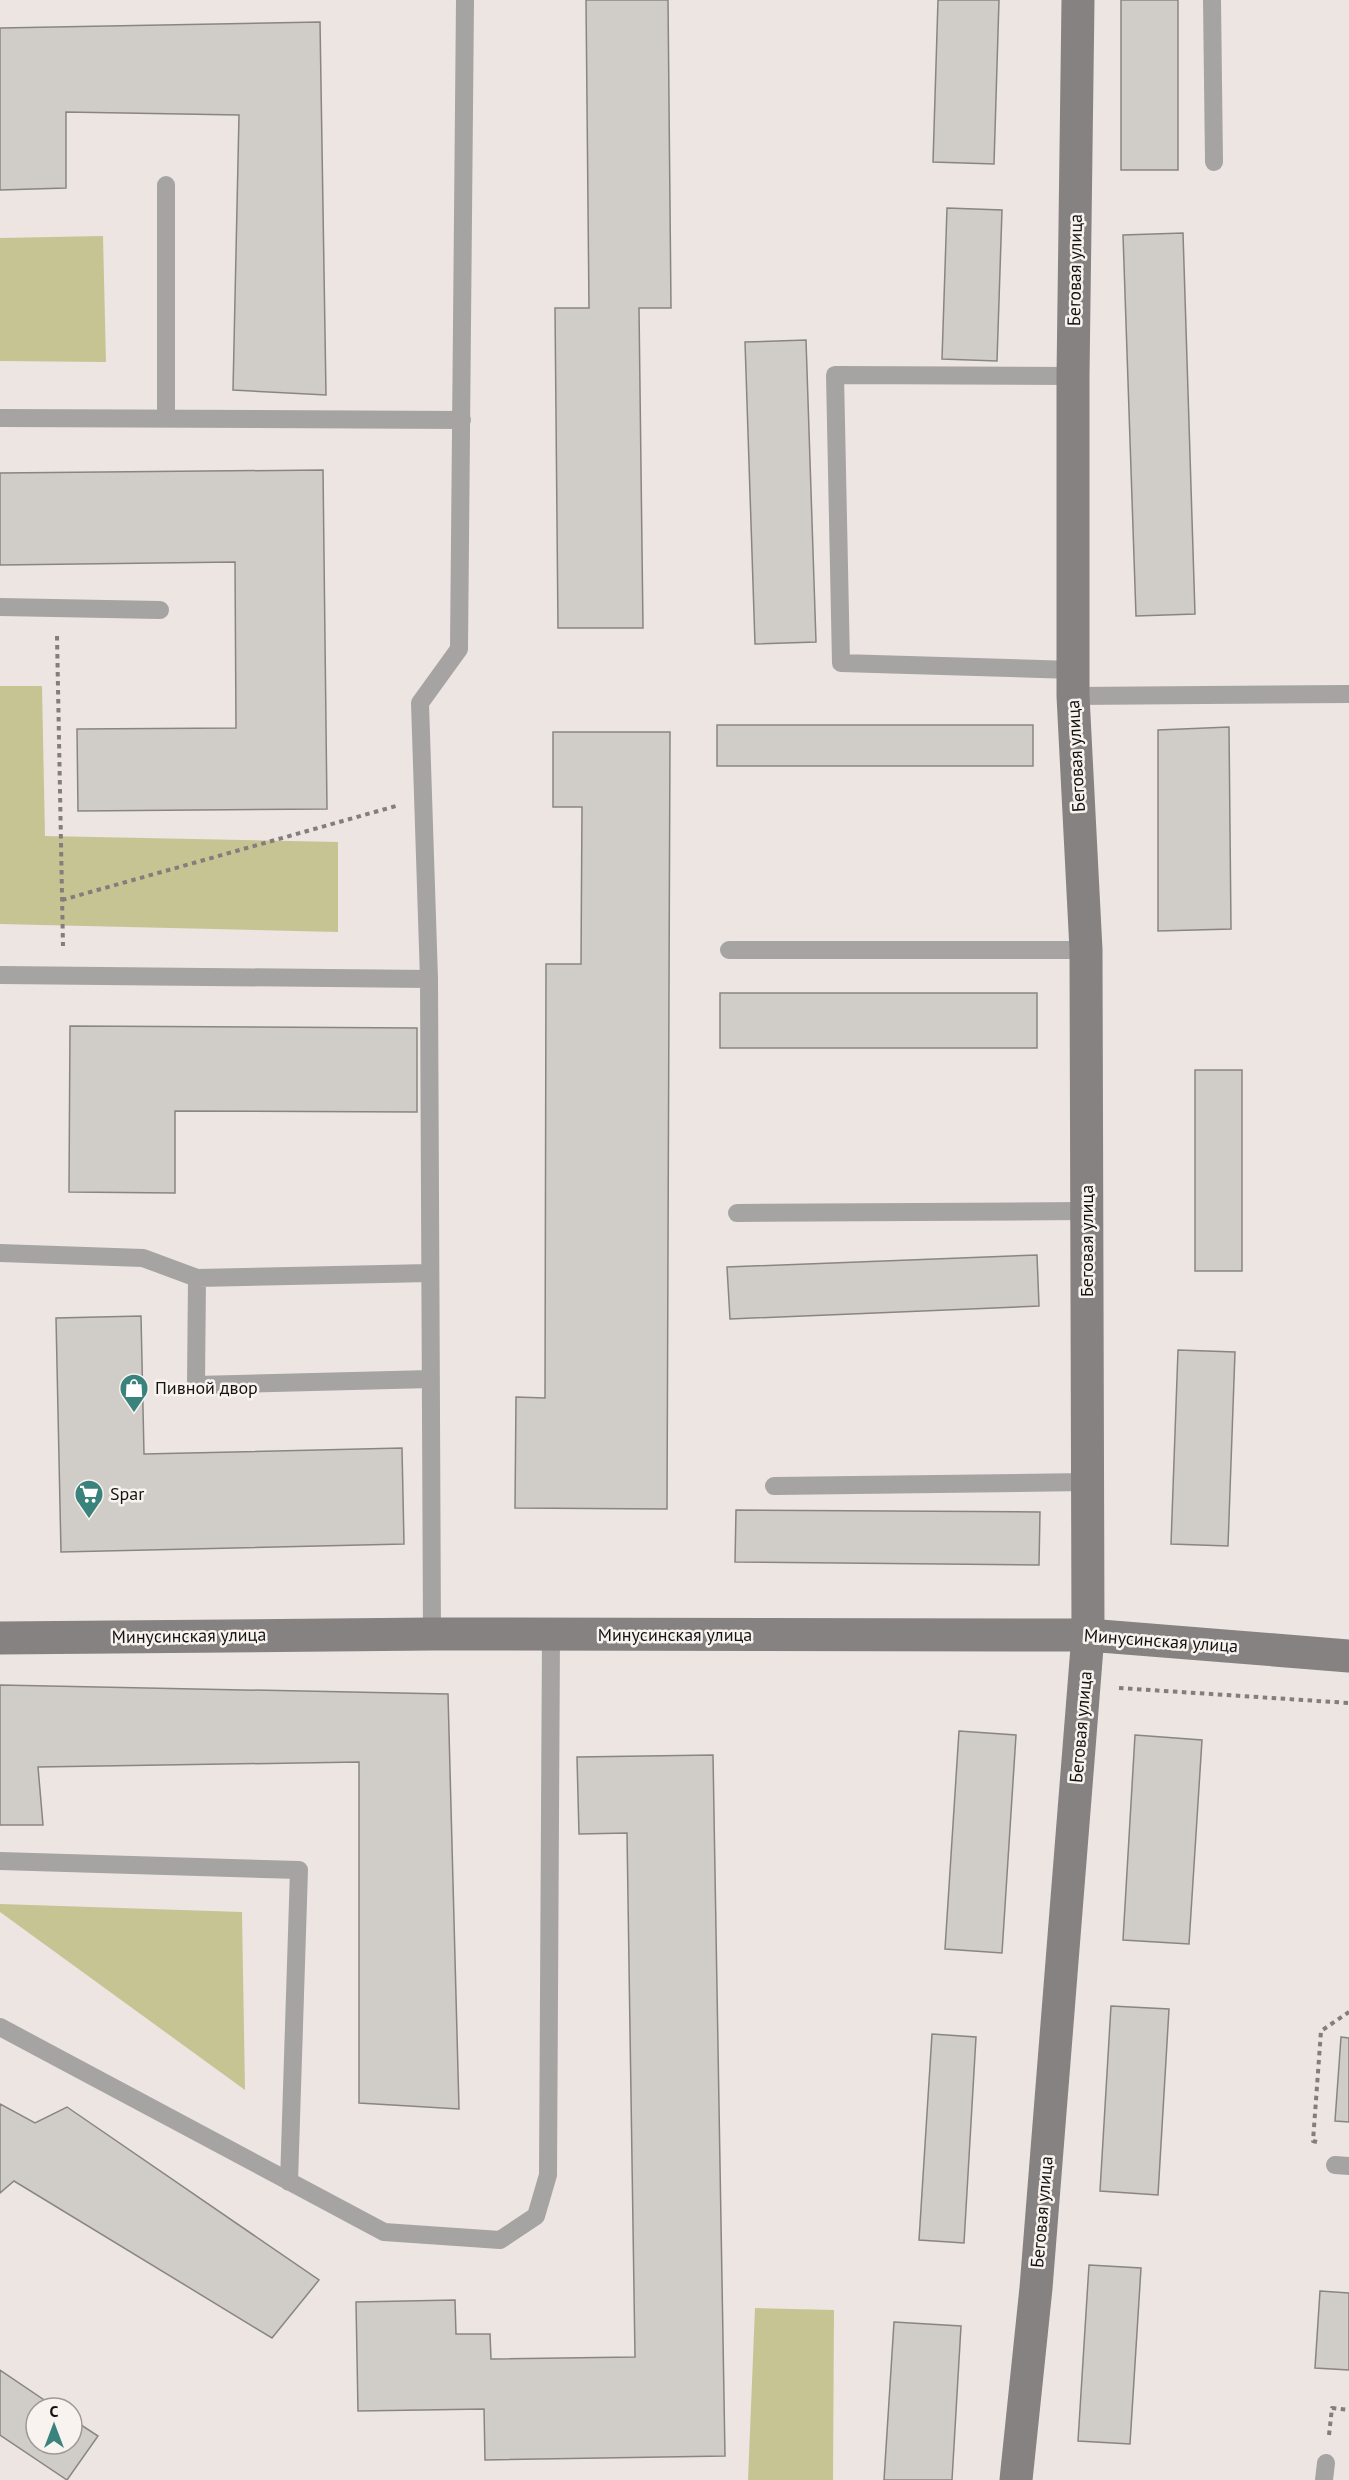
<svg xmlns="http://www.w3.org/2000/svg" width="1349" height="2480" viewBox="0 0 1349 2480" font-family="'PT Sans',sans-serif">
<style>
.green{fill:#c7c493}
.building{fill:#d0ccc7;stroke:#898681;stroke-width:1.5}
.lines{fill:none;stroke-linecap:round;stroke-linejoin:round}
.path{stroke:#837e7c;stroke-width:4;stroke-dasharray:4.5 4.5;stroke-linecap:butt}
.lane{stroke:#a6a3a3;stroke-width:18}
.secondary{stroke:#868282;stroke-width:33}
.labels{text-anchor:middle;stroke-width:5;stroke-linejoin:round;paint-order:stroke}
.street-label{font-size:18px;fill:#151312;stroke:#f9f3ef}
.poi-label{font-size:18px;fill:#151312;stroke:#f9f3ef;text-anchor:start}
</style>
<rect width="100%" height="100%" fill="#ece5e2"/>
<path class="green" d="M103,236L106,362L0,361V238Z
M0,686H42L45,836L338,842V932L0,924Z
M0,1904L242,1912L245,2090L0,1912Z
M755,2308L834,2310L833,2480H748Z"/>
<path class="building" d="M586,0H668L671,308H639L643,628H558L555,308H589Z
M938,0H999L994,164L933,162Z
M1121,0H1178V170H1121Z
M320,22L326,395L233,390L239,115L66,112V188L0,190V28Z
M947,208L1002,210L997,361L942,359Z
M1183,233L1195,614L1136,616L1123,235Z
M806,340L816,642L755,644L745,342Z
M323,470L327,809L78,811L77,729L236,728L235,562L0,565V473Z
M717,725H1033V766H717Z
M1229,727L1231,929L1158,931V730Z
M553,732H670L667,1509L515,1508L516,1397L545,1398L546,964H581L582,807H553Z
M720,993H1037V1048H720Z
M70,1026L417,1028V1112L175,1111V1193L69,1192Z
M1195,1070H1242V1271H1195Z
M1037,1255L1039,1306L730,1319L727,1267Z
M141,1316L144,1454L402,1448L404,1544L61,1552L56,1318Z
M1178,1350L1235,1352L1228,1546L1171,1544Z
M736,1510L1040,1512L1039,1565L735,1562Z
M0,1685L448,1694L459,2109L359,2103V1762L38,1767L43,1825H0Z
M959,1731L1016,1735L1002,1953L945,1949Z
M1135,1735L1202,1740L1189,1944L1123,1940Z
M713,1755L725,2456L485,2460L484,2409L358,2411L356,2302L455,2300L456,2334H490L491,2359L635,2357L627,1833L579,1834L577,1757Z
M1111,2006L1169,2009L1158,2195L1100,2191Z
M932,2034L976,2037L964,2243L919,2240Z
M1341,2037L1349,2038V2122L1335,2121Z
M0,2104L35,2123L67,2107L319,2280L272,2338L14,2181L0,2193Z
M1089,2265L1141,2268L1130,2444L1078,2441Z
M1320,2291L1349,2293V2370L1315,2368Z
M894,2322L961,2326L952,2480H884Z
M0,2370L56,2408H36V2444H72V2419L98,2436L67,2480L0,2435Z"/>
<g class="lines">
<path class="path" d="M57,636L63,946
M62,900L396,806
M1119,1688L1349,1703
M1317,2142L1313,2141L1321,2031L1349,2012
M1329,2435L1332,2408L1349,2410"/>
<path class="lane" d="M1212,0L1214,162
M166,185V418
M1073,376L835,375L841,663L1073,670
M0,418L462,420
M0,607L160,610
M1073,696L1349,694
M729,950H1086
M0,975L429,979L420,703L459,649L465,0
M429,979L432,1634
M737,1213L1086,1211
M0,1253L143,1258L197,1278L430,1273
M197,1278L196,1385L431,1379
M774,1486L1087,1482
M0,1861L299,1870L289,2182
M0,2027L384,2232L500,2240L536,2216L548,2175L551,1635
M1335,2165L1349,2166
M1324,2480L1326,2463"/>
<path class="secondary" d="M0,1638L432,1634L1088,1635L1349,1656
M1016,2480L1036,2288L1088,1635L1086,950L1073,696V376L1078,0"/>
</g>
<defs>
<g id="shop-pin" transform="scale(1.5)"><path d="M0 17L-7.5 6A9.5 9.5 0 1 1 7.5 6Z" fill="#3a827c" stroke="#f9f3ef"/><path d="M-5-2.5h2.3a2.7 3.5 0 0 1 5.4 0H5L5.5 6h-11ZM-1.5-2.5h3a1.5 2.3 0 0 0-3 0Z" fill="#fff"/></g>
<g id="supermarket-pin" transform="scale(1.5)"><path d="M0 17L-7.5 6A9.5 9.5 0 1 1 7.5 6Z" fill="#3a827c" stroke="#f9f3ef"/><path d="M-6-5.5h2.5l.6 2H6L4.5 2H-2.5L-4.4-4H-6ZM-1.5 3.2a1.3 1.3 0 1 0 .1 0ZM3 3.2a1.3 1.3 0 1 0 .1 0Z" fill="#fff"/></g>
</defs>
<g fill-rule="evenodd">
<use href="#shop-pin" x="134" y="1388"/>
<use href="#supermarket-pin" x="89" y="1494"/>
</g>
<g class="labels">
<g class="street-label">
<text transform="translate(1075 270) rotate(-89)" y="6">Беговая улица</text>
<text transform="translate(1076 756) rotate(-93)" y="6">Беговая улица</text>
<text transform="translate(1087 1241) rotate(-90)" y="6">Беговая улица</text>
<text x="675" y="1641">Минусинская улица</text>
<text transform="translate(189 1636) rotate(-1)" y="6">Минусинская улица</text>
<text transform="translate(1161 1641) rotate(4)" y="6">Минусинская улица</text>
<text transform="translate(1081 1727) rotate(-85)" y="6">Беговая улица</text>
<text transform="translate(1042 2212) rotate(-85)" y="6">Беговая улица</text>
</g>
<g class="poi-label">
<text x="155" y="1394">Пивной двор</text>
<text x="110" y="1500">Spar</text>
</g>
</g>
<g transform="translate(54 2426)"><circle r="28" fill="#f9f3ef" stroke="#9e9997" stroke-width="1.5"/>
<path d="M0-4.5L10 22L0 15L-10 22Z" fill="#3a827c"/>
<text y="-9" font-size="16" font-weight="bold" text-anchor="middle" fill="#151312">С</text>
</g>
</svg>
